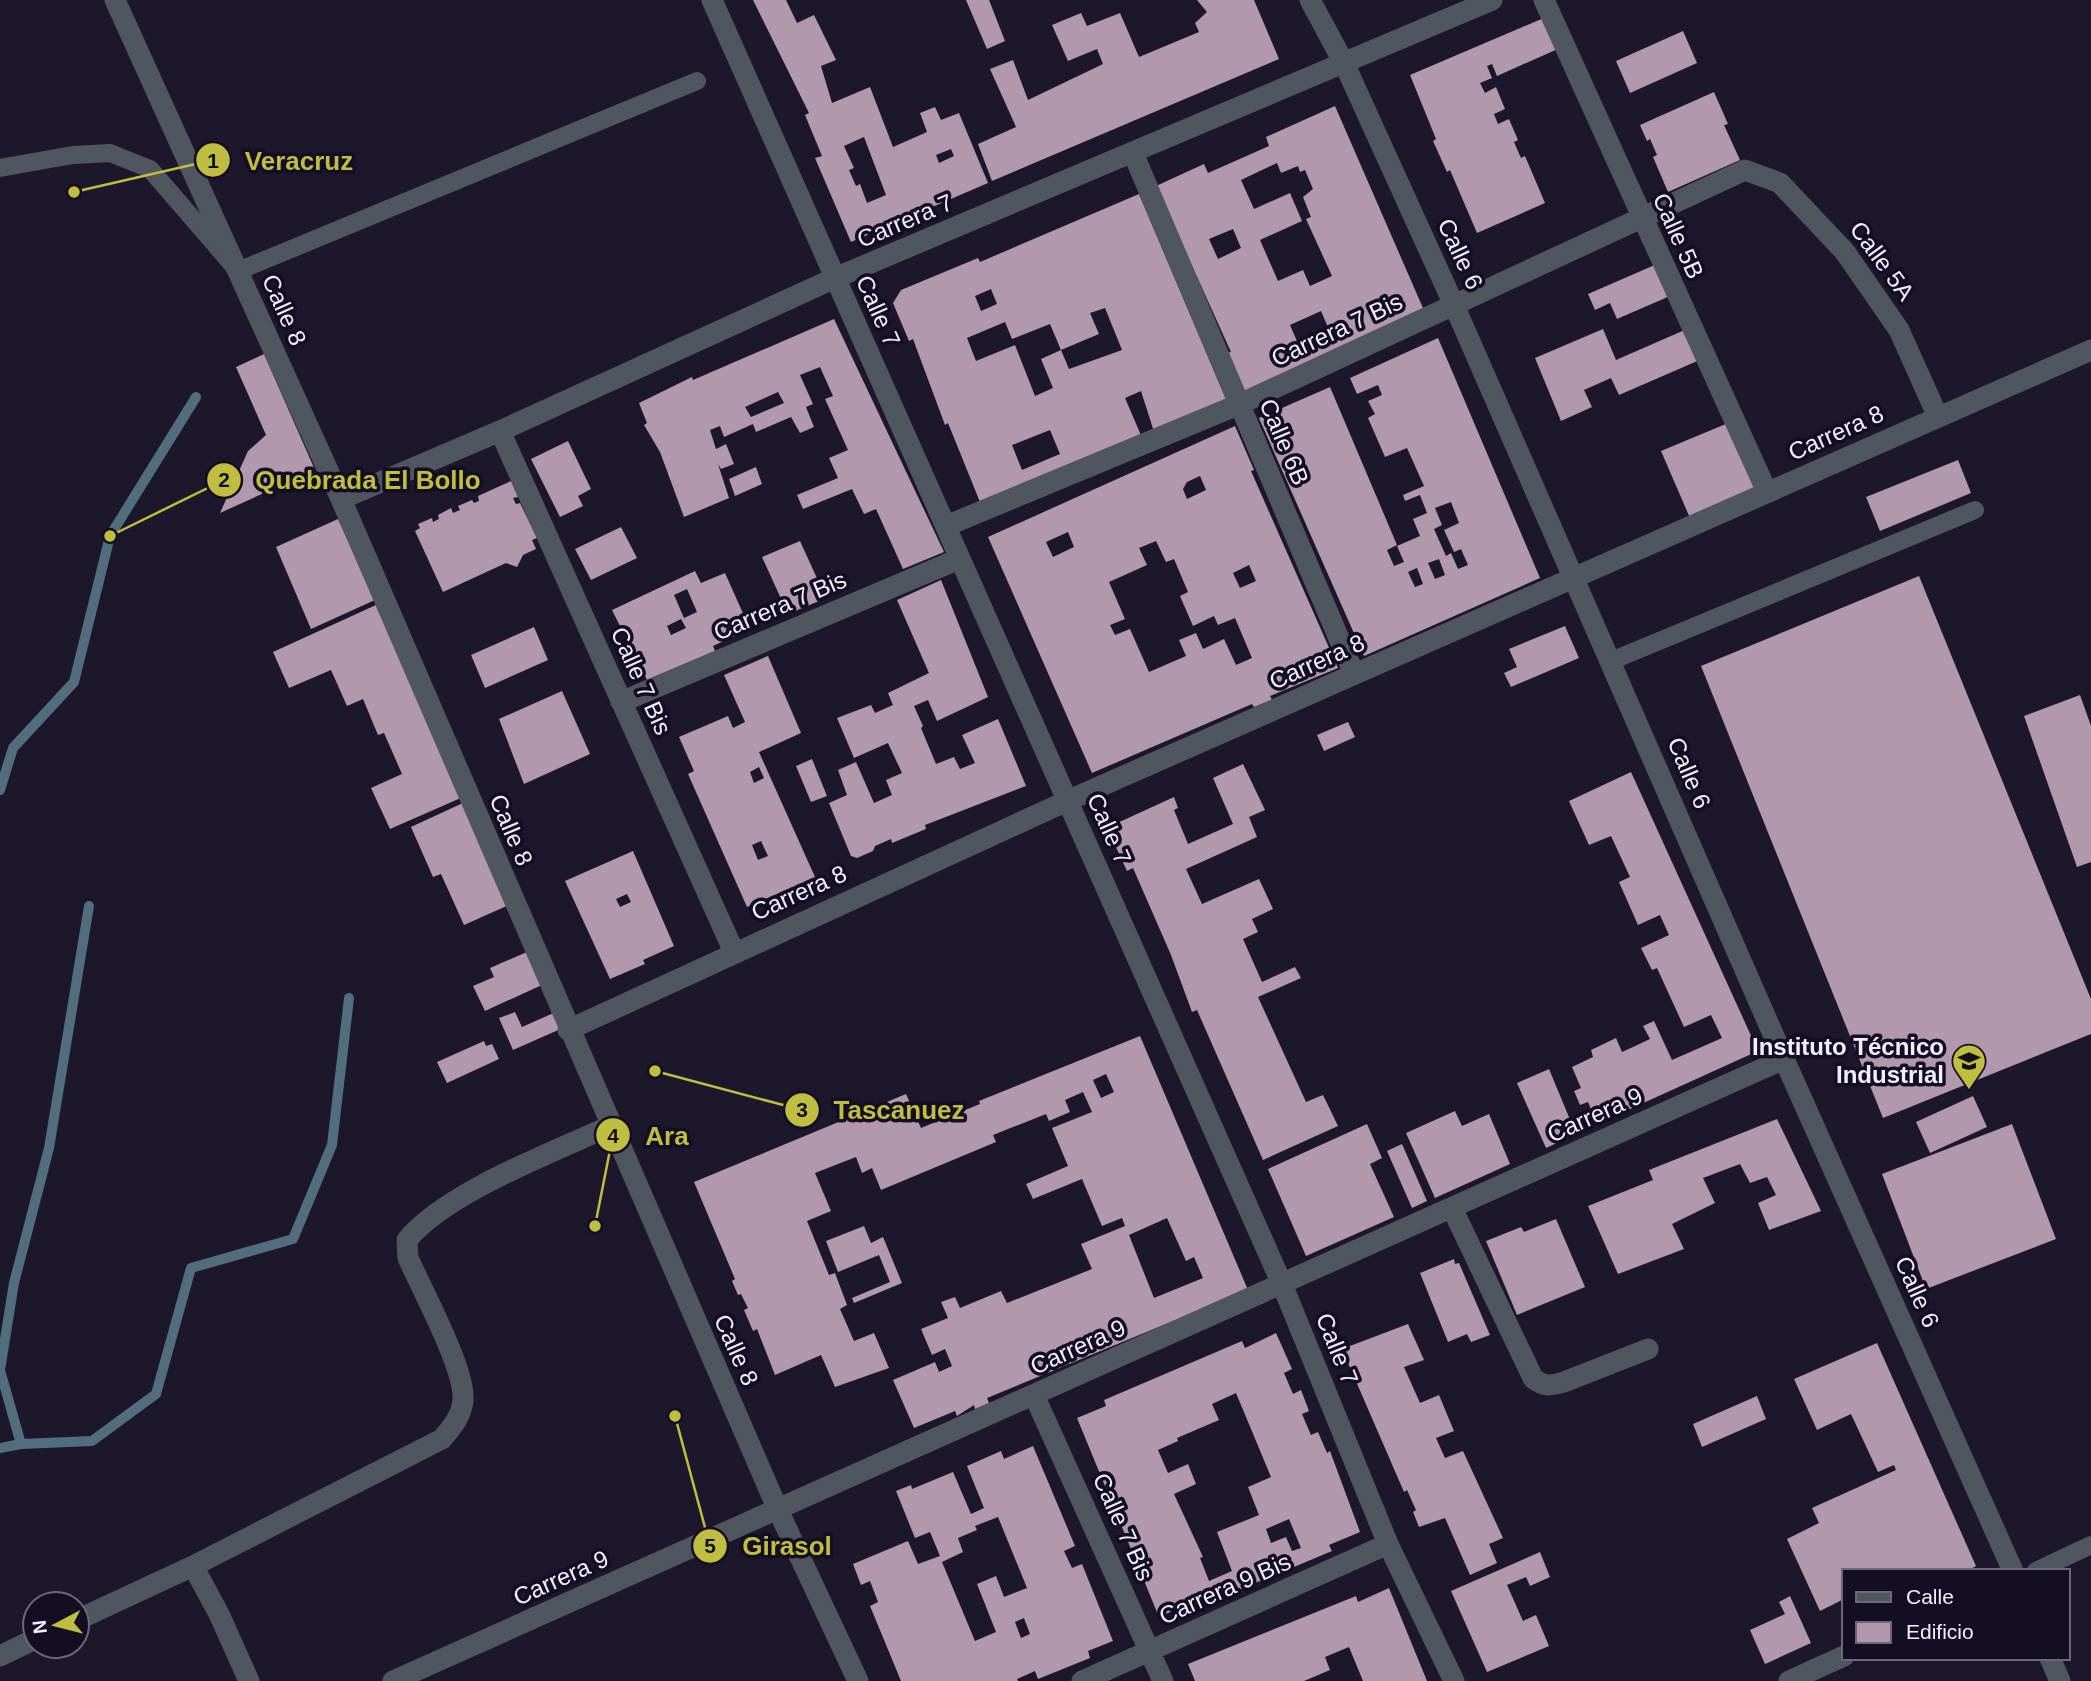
<svg xmlns="http://www.w3.org/2000/svg" width="2091" height="1681" viewBox="0 0 2091 1681" font-family="Helvetica,sans-serif">
<style>
.lines{fill:none;stroke-linecap:round;stroke-linejoin:round}
.stream{stroke:#526e7d;stroke-width:10}
.building{fill:#b198ad;fill-rule:evenodd}
.lane{stroke:#505660;stroke-width:18}
.street{stroke:#505660;stroke-width:21}
.labels{text-anchor:middle;stroke-width:7;stroke-linejoin:round;paint-order:stroke}
.street-label{font-size:24px;fill:#f1eefd;stroke:#140e22}
.poi-label{font-size:24px;font-weight:bold;fill:#f1eefd;stroke:#140e22;text-anchor:end}
.leader{fill:none;stroke:#bfbe41;stroke-width:2.5}
.callout-dot{fill:#bfbe41;stroke:#140e22;stroke-width:2.5}
.mark-label{font-size:21px;text-anchor:middle;font-weight:bold;fill:#111}
.callout-label{font-size:26px;text-anchor:middle;font-weight:bold;fill:#bfbe41;stroke:#140e22;stroke-width:7;stroke-linejoin:round;paint-order:stroke}
</style>
<rect width="100%" height="100%" fill="#1d172c"/>
<g class="lines">
<path class="stream" d="M0,790L13,748L74,682L110,536L196,397
M21,1444L92,1441L156,1394L191,1268L293,1239L332,1145L349,998
M0,1448L21,1444L0,1370L14,1283L49,1148L89,906"/>
</g>
<path class="building" d="M753,0H786L797,23L814,15L836,60L821,66L832,103L870,87L893,147L927,132L920,113L935,107L941,120L959,113L988,183L851,242L815,158L822,156L805,115L809,113ZM864,137L886,195L867,203L860,184L856,186L849,170L854,168L844,146ZM951,149L954,156L939,163L936,155Z
M966,0H989L1005,41L987,49Z
M1197,0H1254L1279,59L992,181L978,144L1016,127L990,69L1013,60L1028,100L1103,64L1097,49L1068,61L1052,25L1081,13L1087,26L1120,13L1139,57L1199,32L1195,23L1207,12Z
M1546,17L1560,48L1497,76L1492,64L1487,66L1492,78L1480,83L1485,93L1496,87L1505,109L1494,114L1498,124L1509,119L1518,140L1514,142L1521,158L1525,156L1545,203L1477,233L1450,170L1447,172L1433,141L1436,139L1410,75Z
M1683,31L1697,63L1630,93L1616,61Z
M1714,92L1728,124L1724,125L1740,160L1668,192L1653,157L1657,155L1650,139L1647,141L1640,125Z
M1335,106L1426,315L1246,395L1227,353L1231,352L1156,186L1204,164L1208,173L1269,146L1266,137ZM1277,163L1281,173L1298,166L1300,172L1305,170L1313,189L1303,197L1311,217L1306,219L1332,276L1310,286L1303,270L1278,281L1260,240L1302,221L1290,193L1254,209L1241,180ZM1233,229L1241,248L1218,259L1209,239ZM1321,311L1333,339L1302,353L1290,325Z
M1139,194L1228,404L1155,435L1141,391L1125,398L1143,440L982,507L948,423L945,425L913,339L909,341L893,303L901,290L978,258L980,262ZM991,289L997,304L981,311L975,296ZM1105,308L1122,350L1069,369L1061,350L1041,359L1053,388L1035,396L1015,345L976,361L967,338L1005,322L1012,339L1050,324L1061,350L1099,334L1090,313ZM1050,430L1060,454L1022,470L1012,445Z
M1657,264L1670,296L1617,319L1610,303L1595,310L1588,294Z
M834,319L944,552L903,569L876,509L864,514L852,489L803,509L797,495L838,478L829,458L848,450L825,399L833,396L820,367L800,375L813,404L806,407L814,427L800,433L791,417L756,432L753,424L724,437L720,426L710,430L716,449L726,444L734,464L721,469L718,464L729,498L684,517L660,452L644,425L647,423L639,403L692,377L693,380ZM778,392L784,403L751,417L745,407Z
M1603,329L1616,360L1687,329L1702,359L1619,395L1611,378L1584,390L1592,407L1561,421L1535,358Z
M1438,338L1540,578L1364,656L1259,418L1330,387L1397,545L1387,550L1394,566L1404,562L1397,546L1420,536L1413,519L1427,513L1420,495L1405,501L1403,495L1424,486L1407,448L1385,457L1368,418L1375,414L1368,401L1382,395L1378,385L1357,394L1350,378ZM1451,502L1459,523L1444,530L1454,552L1461,549L1468,565L1458,569L1451,553L1446,556L1434,529L1442,525L1435,508ZM1439,559L1445,575L1435,579L1428,563ZM1417,568L1423,584L1415,587L1408,572Z
M264,354L315,470L220,513L248,451L266,435L236,367Z
M1733,421L1760,488L1690,518L1661,451Z
M1235,426L1254,470L1251,471L1338,668L1270,696L1272,700L1254,707L1252,704L1092,773L988,537ZM1200,476L1206,490L1187,499L1183,489L1187,482ZM1068,532L1074,547L1053,557L1046,542ZM1156,541L1166,562L1174,559L1188,592L1180,596L1193,626L1214,616L1218,625L1235,618L1252,658L1236,665L1224,639L1203,649L1196,633L1179,640L1186,656L1149,672L1130,629L1115,635L1110,625L1125,619L1109,582L1147,565L1139,548ZM1249,565L1256,581L1240,588L1233,573Z
M568,441L591,489L578,496L583,506L560,517L531,459Z
M1958,460L1971,493L1880,531L1866,497Z
M756,467L762,484L735,496L729,479Z
M511,481L518,497L513,498L516,504L520,503L537,538L532,540L536,549L523,555L517,567L506,563L443,592L415,531L420,528L418,524L432,518L433,522L439,519L438,515L451,508L453,513L460,510L458,506L472,500L474,503L479,501L478,496Z
M338,519L375,600L311,629L276,547Z
M621,527L637,558L591,580L575,549Z
M800,541L826,598L788,614L762,557Z
M695,571L701,583L725,573L750,629L713,646L715,651L647,680L612,610ZM687,589L697,612L684,618L674,595ZM681,619L686,628L671,635L667,626Z
M1919,576L2091,999V1034L1883,1118L1701,666Z
M941,580L988,697L937,721L928,700L914,706L923,726L921,728L936,764L954,757L960,769L975,763L962,735L998,719L1026,786L925,825L926,829L892,843L891,839L875,846L873,851L857,858L851,856L829,803L847,795L838,770L856,762L874,803L892,795L886,780L902,773L888,743L854,758L837,718L871,705L875,713L893,705L888,693L929,673L897,600Z
M376,605L463,797L390,829L371,788L402,774L384,733L378,735L363,699L347,706L331,670L289,688L273,652Z
M1565,626L1579,658L1511,687L1504,673L1517,667L1509,649Z
M534,627L548,660L485,688L471,655Z
M768,656L801,733L759,752L815,877L747,907L688,774L694,771L679,737L728,716L733,728L745,722L724,675ZM759,767L764,778L754,783L750,772ZM761,841L768,856L758,860L752,845Z
M562,691L590,754L524,784L499,719Z
M2080,695L2091,726V862L2077,867L2024,716Z
M1348,722L1355,737L1324,751L1317,735Z
M812,759L827,796L811,802L796,766Z
M1243,764L1265,810L1249,817L1257,837L1186,869L1202,904L1259,879L1273,909L1252,919L1258,932L1243,939L1262,982L1295,967L1301,978L1258,997L1306,1102L1323,1095L1338,1126L1263,1160L1197,1010L1192,1012L1171,955L1133,868L1127,871L1109,832L1115,824L1174,797L1178,808L1174,810L1188,844L1233,824L1213,778Z
M1631,772L1758,1051L1597,1124L1588,1102L1580,1105L1574,1091L1581,1088L1572,1067L1593,1057L1591,1050L1616,1038L1622,1052L1633,1047L1650,1039L1643,1026L1654,1021L1672,1060L1722,1038L1711,1015L1684,1027L1657,968L1652,970L1641,948L1669,935L1660,915L1638,925L1619,882L1630,877L1611,836L1589,845L1569,801Z
M465,802L511,904L464,925L441,874L433,877L411,827Z
M633,851L674,946L643,960L645,964L610,979L565,881ZM627,894L631,902L620,907L616,899Z
M527,952L542,985L485,1011L473,986L494,977L490,968Z
M558,1011L565,1027L513,1050L499,1018L515,1012L522,1027Z
M1140,1036L1248,1290L987,1398L989,1403L975,1409L974,1405L957,1416L955,1411L914,1428L893,1380L935,1362L939,1372L952,1366L945,1349L932,1355L921,1329L948,1318L941,1302L955,1297L960,1308L1001,1291L1007,1303L1092,1269L1081,1244L1125,1226L1122,1218L1102,1226L1082,1179L1033,1199L1026,1184L1068,1166L1052,1128L1092,1112L1083,1092L1065,1100L1070,1112L1049,1121L1046,1114L993,1135L996,1142L881,1190L872,1168L862,1173L856,1157L815,1173L831,1211L807,1221L829,1275L835,1273L847,1305L840,1309L854,1341L874,1333L889,1368L835,1387L821,1355L775,1375L757,1329L753,1331L744,1310L748,1308L741,1294L738,1295L732,1281L735,1279L694,1182L906,1094L921,1128L980,1104L979,1101ZM1106,1074L1114,1092L1101,1098L1093,1080ZM1167,1218L1186,1261L1194,1257L1203,1278L1154,1298L1129,1235Z
M484,1041L486,1046L492,1044L499,1059L447,1083L437,1062Z
M1549,1069L1576,1134L1546,1148L1517,1083Z
M1973,1096L1987,1127L1930,1153L1916,1122Z
M1455,1111L1462,1126L1489,1114L1510,1164L1435,1198L1406,1133Z
M1777,1119L1821,1211L1769,1230L1758,1203L1776,1195L1767,1177L1750,1183L1740,1164L1703,1178L1715,1203L1672,1224L1684,1249L1618,1274L1588,1206L1653,1180L1649,1170Z
M1367,1124L1382,1158L1370,1164L1394,1217L1306,1256L1268,1169Z
M2012,1124L2056,1239L1926,1289L1882,1174Z
M1402,1144L1427,1201L1412,1208L1387,1151Z
M1556,1219L1585,1287L1517,1315L1486,1241L1521,1227L1524,1232Z
M864,1226L871,1243L883,1237L902,1283L854,1303L852,1298L890,1282L879,1255L838,1272L826,1241Z
M1454,1259L1455,1264L1459,1263L1490,1335L1471,1342L1467,1334L1448,1342L1420,1273Z
M1408,1324L1424,1360L1404,1367L1420,1403L1439,1395L1454,1431L1436,1438L1445,1458L1463,1451L1503,1538L1489,1544L1497,1563L1470,1575L1445,1518L1419,1527L1413,1512L1416,1510L1407,1490L1404,1492L1342,1349Z
M1276,1333L1292,1369L1284,1373L1293,1394L1301,1390L1309,1411L1302,1414L1311,1435L1318,1432L1327,1453L1330,1451L1360,1532L1329,1545L1332,1551L1270,1577L1188,1610L1186,1605L1159,1617L1077,1418L1106,1406L1104,1400L1242,1341L1245,1348ZM1236,1393L1271,1477L1248,1487L1259,1515L1217,1532L1232,1571L1209,1581L1200,1558L1203,1557L1174,1494L1196,1484L1188,1464L1168,1473L1158,1450L1178,1441L1177,1438L1219,1420L1212,1404ZM1289,1519L1301,1548L1292,1551L1286,1537L1271,1543L1266,1529Z
M1877,1343L1976,1566L1967,1571H1844V1599L1820,1611L1787,1539L1819,1523L1812,1508L1896,1470L1894,1465L1878,1472L1851,1414L1817,1430L1794,1379Z
M1757,1396L1766,1419L1702,1447L1693,1424Z
M1033,1446L1075,1546L1064,1551L1072,1568L1082,1564L1113,1641L1088,1651L1090,1658L1038,1679L1035,1671L1017,1679L1018,1681H901L870,1606L878,1602L870,1581L861,1585L853,1564L908,1541L918,1564L940,1556L930,1532L915,1538L896,1491L911,1485L912,1489L953,1472L971,1514L984,1508L967,1466L1001,1451L1004,1459ZM998,1517L1027,1588L1004,1597L996,1576L977,1584L996,1632L975,1641L942,1562L963,1552L958,1538L977,1530L975,1526ZM1024,1618L1030,1634L1021,1638L1015,1622Z
M1540,1552L1550,1577L1530,1586L1526,1577L1507,1585L1523,1621L1536,1615L1549,1646L1487,1672L1451,1591Z
M1389,1588L1427,1681H1363L1349,1647L1325,1657L1330,1670L1304,1681H1195L1188,1664L1356,1596L1358,1602Z
M1790,1596L1811,1643L1765,1664L1750,1630L1785,1614L1779,1602Z"/>
<g class="lines">
<path class="lane" d="M0,168L73,155L110,153L150,169L238,271L697,81
M1611,661L1975,510
M2036,1571L2091,1545"/>
<path class="street" d="M115,0L341,499L778,1510L858,1681
M712,0L1282,1284L1388,1544L1454,1681
M1310,0L1344,63L1454,305L1784,1059L2013,1571
M1544,0L1767,492
M1133,153L1354,674
M500,431L734,952
M341,499L500,431L835,278L1492,0
M946,526L1240,404L1745,170L1780,183L1845,252L1899,330L1938,417
M621,702L959,559
M568,1030L1067,801L2091,350
M1452,1208L1533,1378C1544,1387 1550,1386 1564,1382L1648,1349
M1034,1395L1163,1681
M193,1566L442,1439C452,1427 461,1417 463,1401C466,1370 422,1290 408,1258L407,1240C445,1193 553,1152 610,1126
M77,1620L193,1566L219,1614L249,1681
M0,1656L35,1639
M2050,1658L2060,1681
M393,1681L1784,1059
M1082,1681L1388,1544
M1789,1681L1844,1656"/>
</g>
<defs>
<g id="school-pin" transform="scale(1.75)"><path d="M0 17L-7.5 6A9.5 9.5 0 1 1 7.5 6Z" fill="#bfbe41" stroke="#140e22"/><path d="M0-5L7-2L0 1L-7-2ZM-4 1L0 2.5L4 1V4Q0 6-4 4Z" fill="#111"/></g>
</defs>
<g fill-rule="evenodd">
<use href="#school-pin" x="1969" y="1061"/>
</g>
<g class="labels">
<g class="street-label">
<text transform="translate(905 221) rotate(-23)" y="8">Carrera 7</text>
<text transform="translate(1678 236) rotate(66)" y="8">Calle 5B</text>
<text transform="translate(1460 254) rotate(65)" y="8">Calle 6</text>
<text transform="translate(1882 261) rotate(54)" y="8">Calle 5A</text>
<text transform="translate(284 310) rotate(66)" y="8">Calle 8</text>
<text transform="translate(878 311) rotate(66)" y="8">Calle 7</text>
<text transform="translate(1337 330) rotate(-25)" y="8">Carrera 7 Bis</text>
<text transform="translate(1836 433) rotate(-24)" y="8">Carrera 8</text>
<text transform="translate(1284 442) rotate(67)" y="8">Calle 6B</text>
<text transform="translate(780 606) rotate(-23)" y="8">Carrera 7 Bis</text>
<text transform="translate(1317 662) rotate(-24)" y="8">Carrera 8</text>
<text transform="translate(641 681) rotate(66)" y="8">Calle 7 Bis</text>
<text transform="translate(1689 773) rotate(67)" y="8">Calle 6</text>
<text transform="translate(1109 829) rotate(66)" y="8">Calle 7</text>
<text transform="translate(511 830) rotate(67)" y="8">Calle 8</text>
<text transform="translate(799 893) rotate(-24)" y="8">Carrera 8</text>
<text transform="translate(1595 1115) rotate(-24)" y="8">Carrera 9</text>
<text transform="translate(1917 1292) rotate(66)" y="8">Calle 6</text>
<text transform="translate(1078 1347) rotate(-24)" y="8">Carrera 9</text>
<text transform="translate(1337 1349) rotate(68)" y="8">Calle 7</text>
<text transform="translate(736 1350) rotate(66)" y="8">Calle 8</text>
<text transform="translate(1123 1527) rotate(66)" y="8">Calle 7 Bis</text>
<text transform="translate(561 1578) rotate(-24)" y="8">Carrera 9</text>
<text transform="translate(1225 1589) rotate(-24)" y="8">Carrera 9 Bis</text>
</g>
<g class="poi-label">
<text x="1944" y="1055">Instituto Técnico<tspan x="1944" dy="28">Industrial</tspan></text>
</g>
</g>
<path class="leader" d="M74 192L213 160M110 536L224 480M655 1071L802 1110M595 1226L613 1135M675 1416L710 1546"/>
<g class="callout-dot">
<circle cx="74" cy="192" r="7"/>
<circle cx="110" cy="536" r="7"/>
<circle cx="655" cy="1071" r="7"/>
<circle cx="595" cy="1226" r="7"/>
<circle cx="675" cy="1416" r="7"/>
<circle cx="213" cy="160" r="18"/>
<circle cx="224" cy="480" r="18"/>
<circle cx="802" cy="1110" r="18"/>
<circle cx="613" cy="1135" r="18"/>
<circle cx="710" cy="1546" r="18"/>
</g>
<g class="mark-label">
<text x="213" y="168">1</text>
<text x="224" y="487">2</text>
<text x="802" y="1117">3</text>
<text x="613" y="1143">4</text>
<text x="710" y="1553">5</text>
</g>
<g class="callout-label">
<text x="299" y="170">Veracruz</text>
<text x="368" y="489">Quebrada El Bollo</text>
<text x="899" y="1119">Tascanuez</text>
<text x="667" y="1145">Ara</text>
<text x="787" y="1555">Girasol</text>
</g>
<rect x="1842" y="1569" width="228" height="91" fill="#140e22" stroke="#6c687a" stroke-width="2"/>
<rect x="1856" y="1592" width="35" height="10" fill="#505660" stroke="#6c687a" stroke-width="2"/>
<text x="1906" y="1604" font-size="21" fill="#f1eefd">Calle</text>
<rect x="1856" y="1622" width="35" height="21" fill="#b198ad" stroke="#6c687a" stroke-width="2"/>
<text x="1906" y="1639" font-size="21" fill="#f1eefd">Edificio</text>
<g transform="translate(56 1625) rotate(263)"><circle r="33" fill="#140e22" stroke="#6c687a" stroke-width="2"/>
<path d="M0-5L12 26L0 18L-12 26Z" fill="#bfbe41"/>
<text y="-10" font-size="19" font-weight="bold" text-anchor="middle" fill="#f1eefd">N</text>
</g>
</svg>
